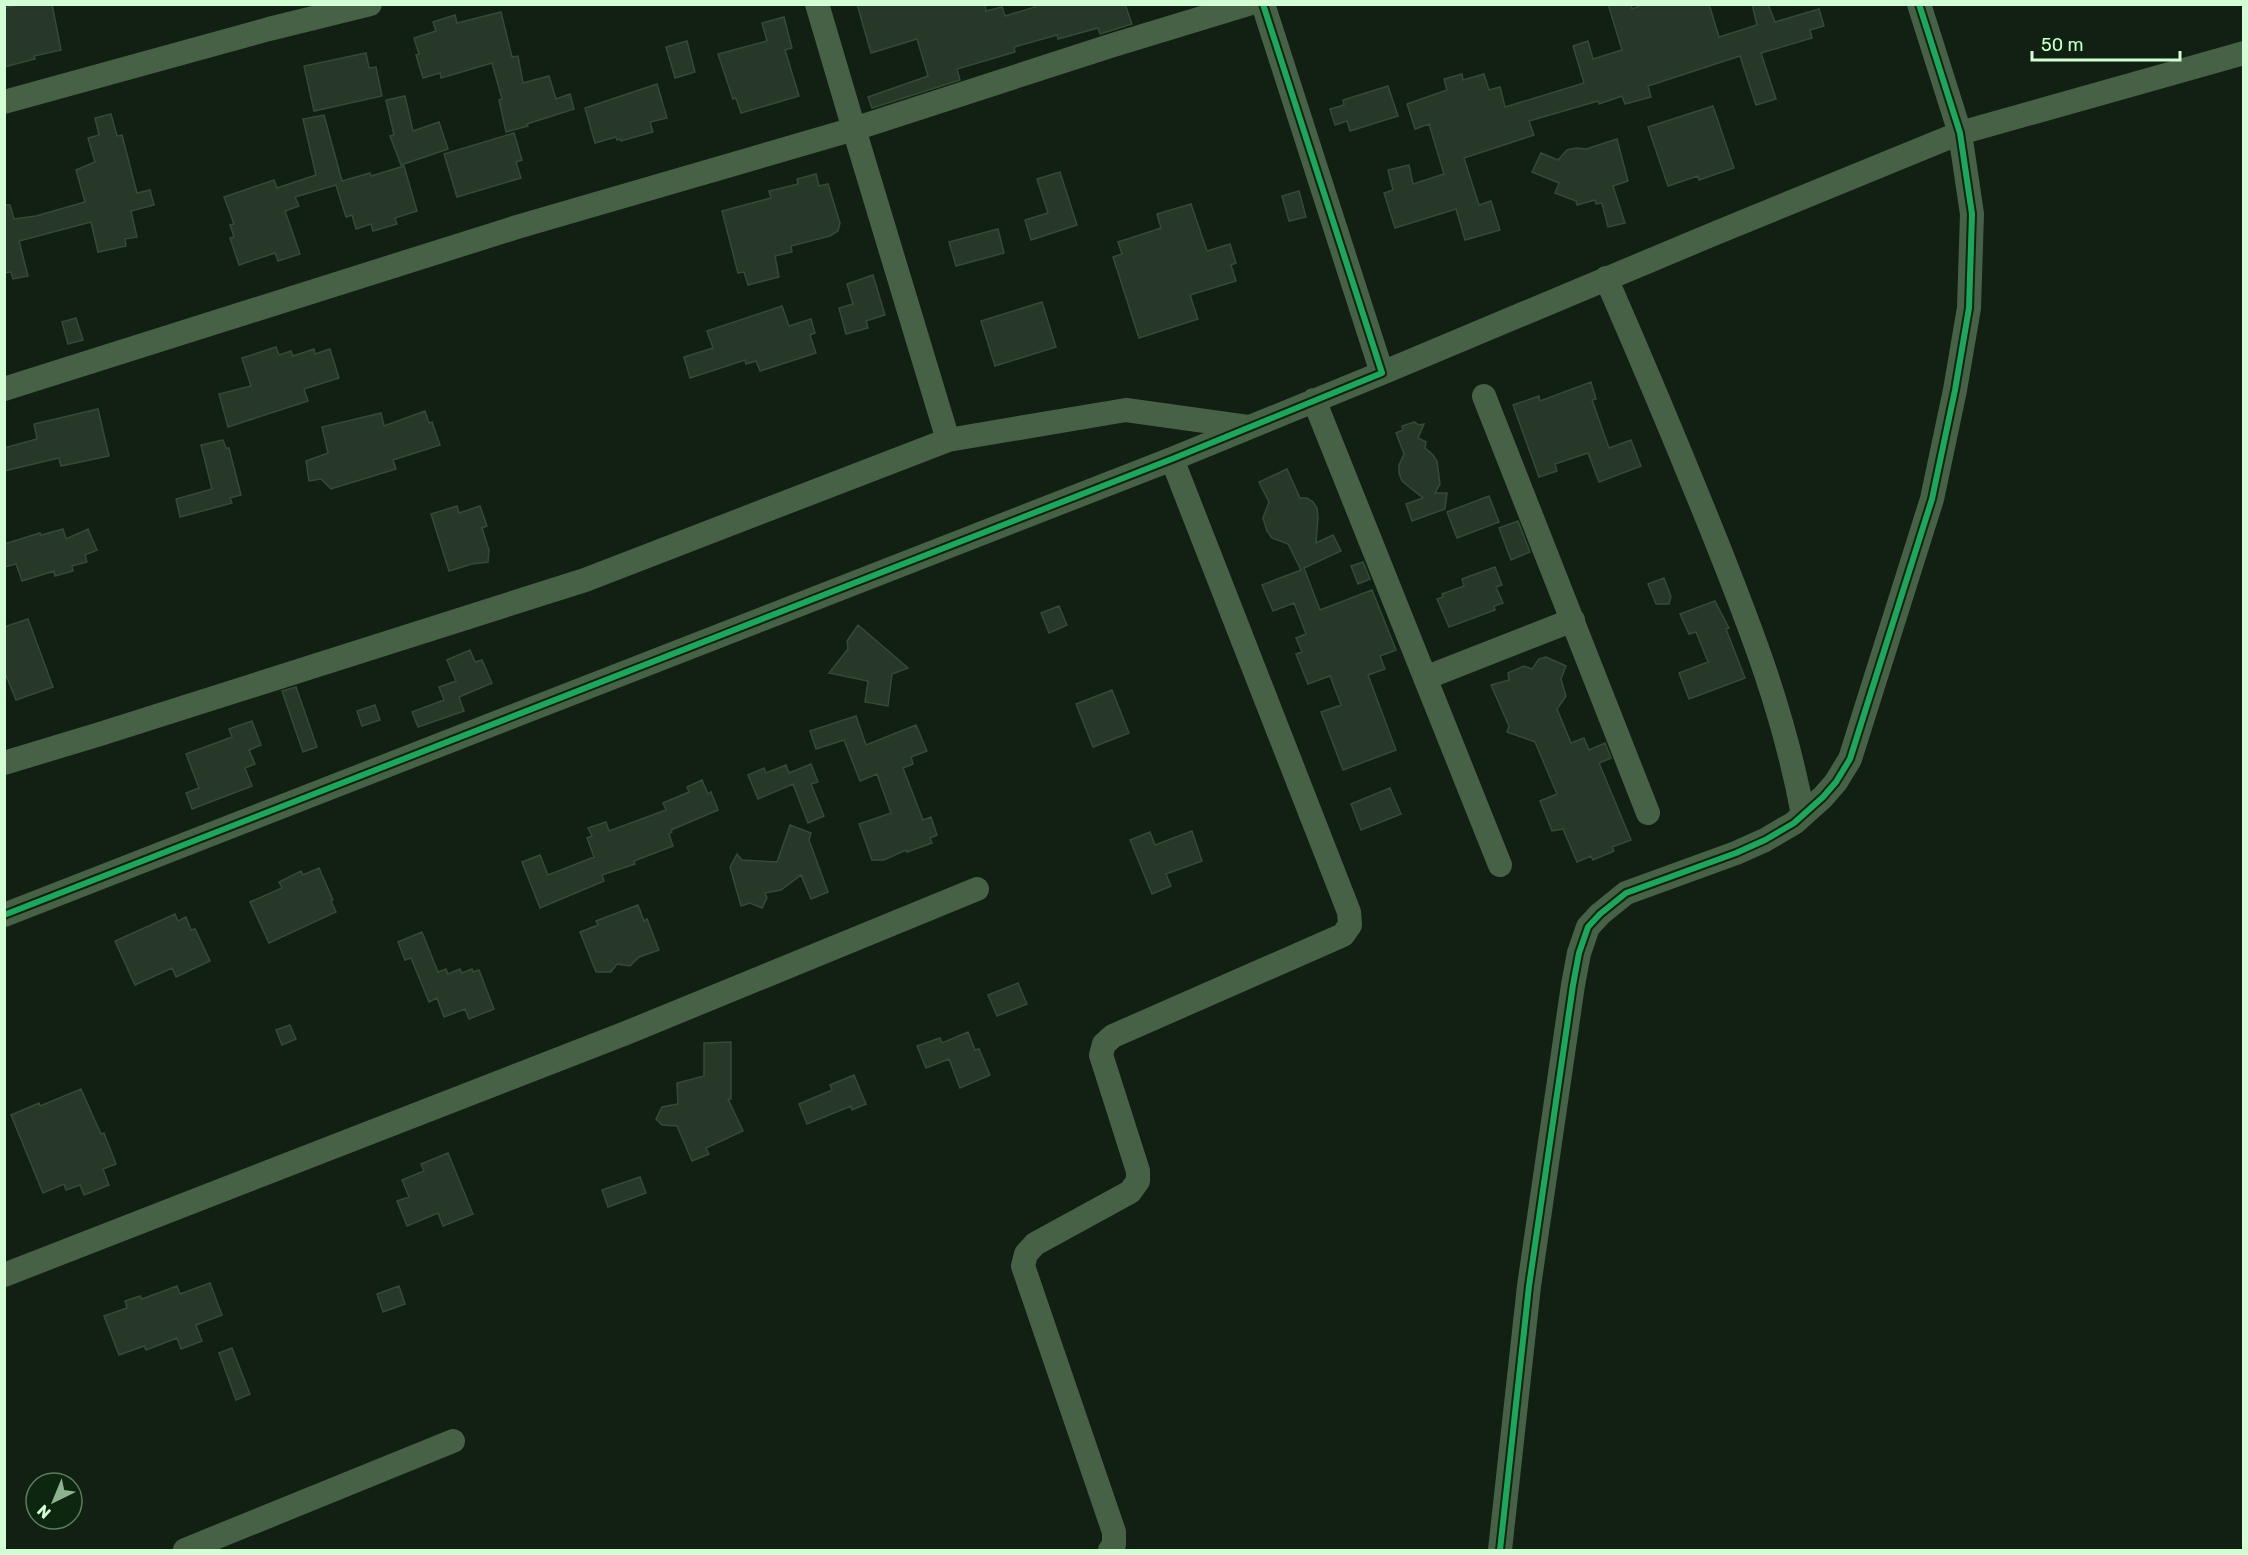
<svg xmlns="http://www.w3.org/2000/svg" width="2248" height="1555" viewBox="0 0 2248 1555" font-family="Rubik,sans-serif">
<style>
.building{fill:#273829;stroke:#334b36;stroke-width:1.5}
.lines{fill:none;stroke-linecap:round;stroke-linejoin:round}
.minor{stroke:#476146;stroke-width:24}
.cycleway-casing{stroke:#0c260f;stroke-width:10}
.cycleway{stroke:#20a55d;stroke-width:6}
</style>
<rect width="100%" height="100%" fill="#122014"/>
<path class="building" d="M19,4H52L61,50L34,56L35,59L4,67V8Z
M857,4H985L986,11L1002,7L1005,16L1035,7L1034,4H1125L1132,24L1100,34L1098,28L1058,39L1057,35L1014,47L1015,52L957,69L960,80L872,108L868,97L928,76L917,39L871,53Z
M1608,4H1631L1632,9L1645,4H1709L1719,37L1757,25L1752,4H1768L1775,22L1819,9L1824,26L1810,30L1812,38L1761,53L1776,99L1756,105L1740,56L1648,86L1651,97L1625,104L1622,96L1599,104L1598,101L1529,121L1534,135L1464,158L1479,205L1491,201L1500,230L1465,240L1456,209L1395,228L1384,193L1393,190L1388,170L1409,165L1413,184L1444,174L1429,124L1415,129L1407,104L1447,90L1444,79L1462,74L1463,80L1484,74L1489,90L1500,87L1505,107L1584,83L1573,46L1588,41L1593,59L1622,50Z
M501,12L512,57L518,56L523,83L549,76L556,99L570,94L574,109L527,124L528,126L506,132L499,100L502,99L492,63L441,78L440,73L423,78L416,55L419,54L414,38L436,31L433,22L455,15L457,23Z
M784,17L792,48L785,50L799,96L741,113L736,98L733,99L718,54L767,41L762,23Z
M687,41L695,72L675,78L666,47Z
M366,53L369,68L376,67L382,96L314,111L304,66Z
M657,84L667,118L650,122L653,132L621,141V139L617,140L616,137L595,143L585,108Z
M1388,86L1398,116L1350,131L1347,121L1335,125L1330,109L1344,105L1343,100Z
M405,96L413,131L439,122L448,149L401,165L390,136L394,135L386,100Z
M1713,106L1734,168L1699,180L1698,176L1668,186L1648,127Z
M111,114L117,136L122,135L137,193L150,190L154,205L131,211L137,237L125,239L126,246L98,252L91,222L19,241L28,276L13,279L11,272L4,273V205H10L14,219L36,216L85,202L76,170L95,162L88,138L99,135L95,118Z
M324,115L342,181L370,173L371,176L404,166L417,211L395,218L397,224L373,231L371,224L356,229L352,215L346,217L336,185L295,197L299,206L285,211L300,254L278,261L275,253L239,265L230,238L234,237L230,225L234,224L224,197L274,180L277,188L316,175L303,119Z
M514,133L522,160L516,162L521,178L457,197L444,154Z
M1617,139L1628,181L1613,186L1625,223L1608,227L1602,203L1596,204L1595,200L1577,205L1576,201L1555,193L1559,183L1532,172L1541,153L1558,160L1567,150L1576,148L1586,149Z
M1060,172L1077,225L1031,240L1025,220L1048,213L1037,179Z
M816,174L819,186L828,184L840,223L838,231L830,236L791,246L792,252L775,256L779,277L748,285L744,272L738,273L722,211L771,198L769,191L798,184L797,179Z
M1299,191L1306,217L1289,221L1282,196Z
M1191,204L1207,251L1230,244L1236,263L1231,265L1236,281L1190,295L1198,319L1139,338L1113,257L1122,254L1118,242L1161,228L1157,214Z
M998,229L1004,253L956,266L949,242Z
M873,275L885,315L866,321L868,328L846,334L839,308L853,304L847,284Z
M1042,302L1056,347L995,366L981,321Z
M782,306L789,326L811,319L815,333L810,335L816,353L760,371L756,361L746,364L745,360L690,378L684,357L713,348L707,331Z
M76,318L83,340L68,344L62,322Z
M276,347L279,355L291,351L293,356L314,349L315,354L330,349L339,378L304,389L308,401L228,427L219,394L251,386L242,358Z
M1591,382L1596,399L1592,400L1609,448L1631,440L1641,466L1599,482L1588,453L1555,464L1557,471L1539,477L1513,405L1539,396L1540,401Z
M98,409L109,456L61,466L59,458L4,471V448L37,439L34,424Z
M425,411L429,423L432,422L440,445L393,460L396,469L331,489L321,479L309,481L306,461L328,453L322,427L381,413L384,426Z
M1414,422L1419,425L1424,424L1418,438L1426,442L1425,448L1432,454L1437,461L1440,484L1435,493H1447L1445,509L1412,521L1406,504L1423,498L1402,481L1399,473V465L1404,454L1396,433L1403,430L1402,426Z
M223,440L226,448H229L241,495L230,498L232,503L180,517L176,499L212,489L201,445Z
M1287,469L1300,498H1307L1313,502L1317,508L1318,517L1316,543L1333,535L1341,551L1304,568L1320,610L1372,590L1396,650L1380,656L1385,669L1368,675L1396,750L1343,770L1321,712L1341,705L1330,676L1308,684L1296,654L1302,652L1296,638L1306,634L1294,603L1273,611L1262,585L1301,570L1288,544L1272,538L1267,531L1263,518L1269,502L1259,482Z
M1489,496L1499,522L1457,538L1447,512Z
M457,506L459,513L480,506L487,526L482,528L489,550L488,562L472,564L449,571L431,514Z
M1518,521L1530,552L1511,560L1499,528Z
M63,529L66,539L88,529L97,550L85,555L87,562L72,566L73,571L55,576L54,571L22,581L16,564L4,567V544L40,533L41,535Z
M1363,562L1370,579L1358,584L1351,566Z
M1495,567L1502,585L1496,587L1503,603L1494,606L1495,610L1449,627L1437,599L1443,597L1442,594L1464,586L1462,579Z
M1664,578L1671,597L1669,604H1656L1648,584Z
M1715,601L1729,628L1726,629L1745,678L1689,699L1679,673L1708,662L1696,632L1689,634L1680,614Z
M1059,606L1067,625L1049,633L1041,613Z
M28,619L53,687L16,700L4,670V627Z
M858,625L908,668L892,674L888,706L865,702L868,681L829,673L848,649L847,641Z
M470,650L475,662L482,660L492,683L459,697L464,711L418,727L412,712L444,700L439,687L456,681L447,660Z
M1546,657L1566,666L1561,679L1566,696L1557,709L1571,743L1584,738L1589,750L1605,743L1611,758L1599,763L1631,840L1612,847L1614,851L1593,860L1591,856L1577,862L1563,829L1552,831L1540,801L1557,794L1535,742L1507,732L1509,726L1491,685L1509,680L1508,673L1524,666L1532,669L1539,659Z
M296,687L317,747L303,752L282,691Z
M1112,690L1129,733L1093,747L1076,704Z
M375,705L380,720L362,726L357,711Z
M856,716L866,745L916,725L927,751L911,757L913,764L903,768L923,820L931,817L937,835L930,838L932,843L907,852L906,850L884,860H872L859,824L891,813L877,774L860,781L844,740L816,749L810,731Z
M252,721L261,745L249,750L255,764L245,768L252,786L192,809L186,793L199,788L186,754L232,737L229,729Z
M811,764L818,782L811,784L824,816L808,823L793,784L758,799L748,775L764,768L766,773L786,765L789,773Z
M702,780L708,794L711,792L718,810L671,830L672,832L669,834L673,846L634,861L635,864L602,875L604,881L540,908L522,862L540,855L548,875L594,857L587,838L592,836L588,828L606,822L609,831L666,810L663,803L689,792L687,787Z
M1390,788L1401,814L1361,830L1351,804Z
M790,825L811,833L809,840L828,892L811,899L801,875L781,890L765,893L767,898L762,908L750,903L741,906L730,867L737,854L742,860L777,862Z
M1192,831L1202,861L1166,874L1171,886L1152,894L1130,840L1150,832L1155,845Z
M319,868L333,900L331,901L336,912L269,943L250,902L282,888L279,882L301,871L303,875Z
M638,905L644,921L647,919L659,950L639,957L630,966L617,964L611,972H596L580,932L598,925L596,921Z
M175,914L178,921L186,917L191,930L195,929L210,961L176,977L172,968L135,985L115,941Z
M422,932L438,972L446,969L448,974L460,969L462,973L472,969L473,972L479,970L494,1009L469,1019L465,1009L444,1017L437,998L429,1002L411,958L405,960L398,942Z
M1018,983L1027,1004L997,1016L988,995Z
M290,1025L296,1039L282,1045L276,1030Z
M968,1032L975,1050L979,1049L990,1075L960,1088L949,1059L926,1068L917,1046L940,1038L942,1043Z
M731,1042V1099H728L743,1131L706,1148L709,1154L692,1161L677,1126L662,1125L656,1119L662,1107L678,1104L677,1083L704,1076V1043Z
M854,1075L866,1104L852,1110L851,1106L807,1124L799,1104L832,1090L830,1085Z
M81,1089L101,1134L104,1133L116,1164L103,1169L109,1185L84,1195L80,1185L66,1190L64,1184L43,1193L11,1115L39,1103L40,1106Z
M448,1153L473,1214L443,1226L438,1213L407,1226L397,1201L409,1197L402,1180L424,1171L421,1164Z
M640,1177L646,1193L608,1207L602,1190Z
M210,1283L222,1315L196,1325L202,1341L181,1349L177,1338L146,1350L144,1346L119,1355L104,1316L127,1308L125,1301L140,1296L142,1299L177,1286L180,1294Z
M399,1286L405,1304L383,1312L377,1294Z
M232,1348L250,1394L236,1400L219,1353Z"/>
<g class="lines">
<path class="minor" d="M817,4L854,129L1110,46L1248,4
M4,102L269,29L370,4
M1606,278C1644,365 1680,451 1715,538C1752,631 1785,716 1803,815
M1382,373L1711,235L1960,133L2244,53
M4,389L517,227L854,129L948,440
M1484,396L1648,813
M1314,400L1500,865
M1425,678L1573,620
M4,763L100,734L585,580L948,440L1126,410L1248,427
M4,915L1172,459L1382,373L1263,4
M4,1275L626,1033L977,889
M185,1550L453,1441
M1110,1550L1114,1545V1532L1023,1266L1026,1254L1035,1244L1130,1192L1138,1181V1171L1101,1055L1104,1044L1113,1036L1343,935L1350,925L1349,912L1172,459
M1500,1550L1529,1286L1573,985L1579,953L1588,927L1600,914L1626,893L1736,853L1765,840L1794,823L1823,797L1836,782L1850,759L1932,499L1955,390L1969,308L1972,214L1960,133L1919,4"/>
<g class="cycleway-casing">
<path id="cycleway" d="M4,915L1172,459L1382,373L1263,4
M1500,1550L1529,1286L1573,985L1579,953L1588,927L1600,914L1626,893L1736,853L1765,840L1794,823L1823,797L1836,782L1850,759L1932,499L1955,390L1969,308L1972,214L1960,133L1919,4"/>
</g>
<use href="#cycleway" class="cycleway"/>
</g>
<rect width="2248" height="1555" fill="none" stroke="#d1ffd3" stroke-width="12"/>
<g transform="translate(54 1501) rotate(223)"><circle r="28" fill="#0c260f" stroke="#5b7d5d" stroke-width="1.5"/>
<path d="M0-4.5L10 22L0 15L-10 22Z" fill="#8eb190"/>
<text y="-9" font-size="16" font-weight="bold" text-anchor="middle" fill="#d1ffd3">N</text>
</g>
<path d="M2032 51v9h148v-9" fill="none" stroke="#d1ffd3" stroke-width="3"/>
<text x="2041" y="51" font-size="18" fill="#d1ffd3" stroke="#0c260f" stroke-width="4.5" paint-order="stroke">50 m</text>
</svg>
